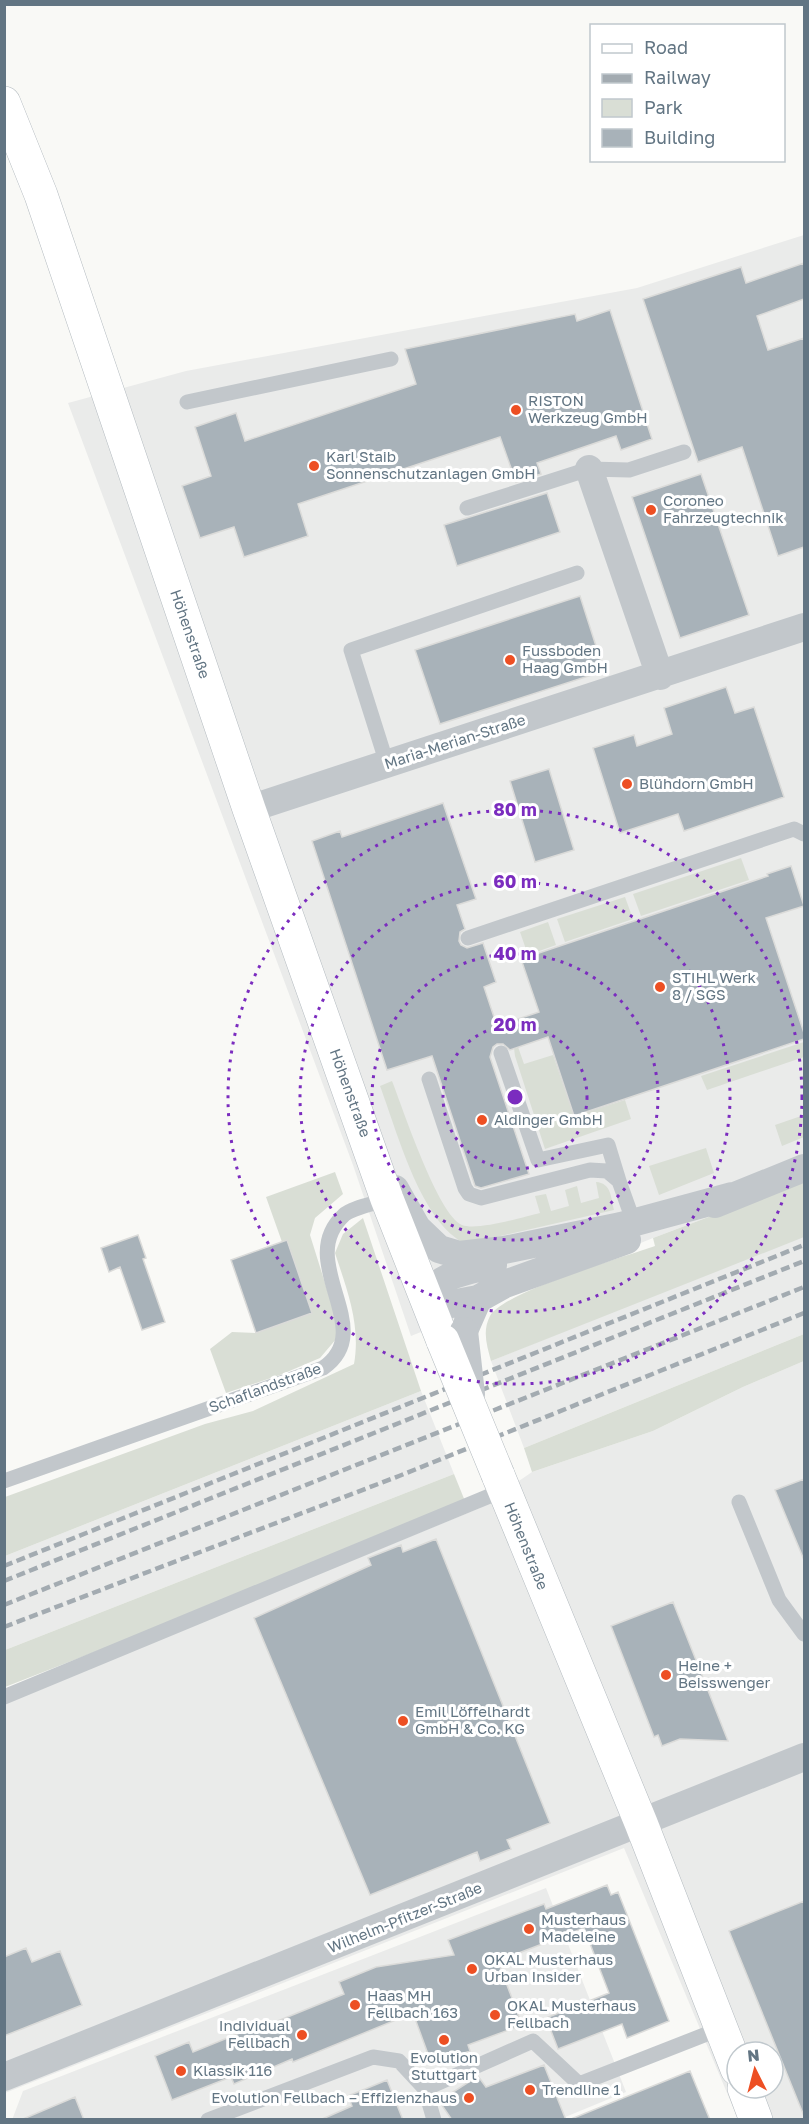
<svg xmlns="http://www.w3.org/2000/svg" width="809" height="2124" viewBox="0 0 809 2124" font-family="'Golos Text',sans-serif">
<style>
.built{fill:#eaebea;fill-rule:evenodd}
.green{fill:#d9ded5}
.building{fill:#a8b2b9;stroke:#dbdbd9;stroke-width:1.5}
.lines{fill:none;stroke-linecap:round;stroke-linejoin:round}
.secondary-casing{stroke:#b4bbc0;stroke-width:34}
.service{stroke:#c2c7cb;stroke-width:15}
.minor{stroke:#c2c7cb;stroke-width:28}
.secondary{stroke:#fff;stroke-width:33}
.rail{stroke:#a3abb1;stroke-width:4.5;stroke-dasharray:9 4.5;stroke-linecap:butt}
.secondary-bridge-casing{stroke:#b4bbc0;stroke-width:34;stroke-linecap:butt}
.minor-bridge{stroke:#c2c7cb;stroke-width:28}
.secondary-bridge{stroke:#fff;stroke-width:33}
.ring{fill:none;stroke:#7b2cbf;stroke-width:3;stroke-dasharray:3 6}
.poi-dot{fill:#ed4f23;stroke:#fff;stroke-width:2}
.labels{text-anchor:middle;stroke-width:6;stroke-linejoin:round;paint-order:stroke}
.poi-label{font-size:15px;fill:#627583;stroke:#fff;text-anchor:start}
.street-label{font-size:15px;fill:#627583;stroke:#fff}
.centre{fill:#7b2cbf;stroke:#fff;stroke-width:3}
.ring-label{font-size:18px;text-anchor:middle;font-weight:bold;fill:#7b2cbf;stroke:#fff;stroke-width:6;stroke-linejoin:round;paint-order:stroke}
</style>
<rect width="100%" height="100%" fill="#f9f9f6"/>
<path class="built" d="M804,235V1181L653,1238L411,1336L353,1165L68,403L186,371L637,288Z
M804,1233V1334L524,1448L491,1361Z
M804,1361V2119H738L624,1848L5,2093V1702L480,1508L532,1472L653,1431L743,1387ZM737,2052H773V2088H737Z
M421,1391L454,1474L5,1650V1556Z
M546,1888L626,2092L558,2120H12L23,2091Z"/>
<path class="green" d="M741,858L749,880L641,916L633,894Z
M625,897L633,919L565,942L557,919Z
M548,922L556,945L528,955L520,932Z
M804,1042V1057L707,1090L701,1076Z
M518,1047L524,1064L553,1055L574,1116L625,1100L631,1119L545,1149L515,1056L514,1048Z
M392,1081C403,1109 438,1215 462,1225C477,1231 523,1217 540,1213L535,1196L546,1194L551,1211L569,1206L565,1190L577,1186L581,1203L599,1198L596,1182C611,1183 611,1197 614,1210L496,1237L462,1242C419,1217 397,1131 380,1086Z
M804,1115V1137L782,1146L775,1125Z
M706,1148L714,1173L659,1195L649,1166Z
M335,1172L343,1194L315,1218L310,1235L335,1315L337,1338L320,1358L280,1375L226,1393L210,1349L232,1332L257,1333L287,1241L282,1242L266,1197Z
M804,1181V1237L491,1361C487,1346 482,1331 490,1316C503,1292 624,1257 655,1246L653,1238Z
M363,1218L421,1391L5,1556V1497L205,1424L253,1411L354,1364C361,1325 347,1290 335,1253L343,1234Z
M804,1334V1361L743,1387L653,1431L532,1472L524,1448Z
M454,1474L467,1506L5,1687V1650Z"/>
<path class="building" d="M804,263V299L757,316L768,350L804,338V547L778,556L742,447L698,462L643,299L741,267L746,283Z
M610,310L652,439L621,450L616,436L537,463L541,474L516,482L500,437L298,504L308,536L244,557L234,527L200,538L182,486L211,476L195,427L236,413L245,441L416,384L405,349L575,314L577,321Z
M701,474L749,615L680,638L632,497Z
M547,493L560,532L457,566L444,525Z
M580,596L604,671L440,724L415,650Z
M726,687L735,713L754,707L784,797L684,831L678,814L620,833L593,748L634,735L637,746L672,734L664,708Z
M549,769L574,850L535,862L510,781Z
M443,803L476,899L457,905L465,929L460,932L459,941L461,945L467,948L483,943L496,982L484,987L497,1026L539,1012L521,959L768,876L767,874L791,866L804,906L766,918L804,1033V1039L574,1116L548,1037L510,1050L503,1044H497L493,1047L490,1057L529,1174L481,1188L475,1186L432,1056L387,1070L312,841L340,831L342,837Z
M138,1235L146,1258L143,1259L165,1322L142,1330L120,1267L109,1272L101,1248Z
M287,1240L312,1313L256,1333L231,1260Z
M804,1479V1560L775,1490Z
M436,1539L550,1823L507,1840L511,1849L480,1861L477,1852L370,1895L254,1618L371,1565L368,1558L401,1545L403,1552Z
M673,1602L728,1741L680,1739L662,1746L658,1735L654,1737L611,1626Z
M607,1885L611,1895L618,1892L669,2021L627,2038L622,2024L558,2049L546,2018L609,1993L584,1928L498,1961L522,2025L468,2045L470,2051L432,2065L413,2013L293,2062L292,2059L234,2084L231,2077L172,2100L155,2056L189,2042L193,2052L252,2028L253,2031L344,1994L339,1982L376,1967L454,1955L448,1940L544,1904L546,1909Z
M804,1901V2116L729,1931Z
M26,1948L32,1962L60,1951L82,2005L4,2036V1957Z
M544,2065L566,2120H452L439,2101L478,2076L486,2087Z
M690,2071L710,2120H571V2119Z
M387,2080L403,2120H320L352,2106L348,2096Z
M75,2097L84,2120H23V2119Z"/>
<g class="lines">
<g class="secondary-casing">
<path id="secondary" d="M4,103L41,195L249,809L387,1199L443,1341
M498,1475L641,1823L737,2069
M744,2088L756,2120"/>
</g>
<path class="service" d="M187,402L391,359
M467,508L589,469L629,470L684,452
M387,764L351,650L577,573
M468,938L794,829L804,834
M501,1053L538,1160L608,1145L619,1181
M429,1079L465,1188L469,1194L481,1198L590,1170L607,1171L619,1181L634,1223
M4,1481L323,1368C380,1329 293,1262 344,1215C351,1208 377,1203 387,1199
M739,1502L779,1600L804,1634
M4,1697L504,1490
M425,2089L533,2041L579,2084L722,2028
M208,2120L373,2057L399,2061L425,2089L434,2120"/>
<path class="minor" d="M589,469L660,676
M249,809L804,627
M395,1189L417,1228L439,1249L459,1255L504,1250L621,1226L732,1196
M715,1204L804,1168
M478,1299L430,1308C431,1300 432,1291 438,1285C446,1274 479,1268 493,1265
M464,1331L478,1299L505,1284L627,1240
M4,2077L804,1757"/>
<use href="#secondary" class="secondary"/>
<path class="rail" d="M4,1566L804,1245
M4,1581L804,1261
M4,1605L804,1287
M4,1627L399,1476L804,1313"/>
<g class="secondary-bridge-casing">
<path id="secondary-bridge" d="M443,1341L498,1475"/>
</g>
<path class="minor-bridge" d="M464,1331L471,1394"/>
<use href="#secondary-bridge" class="secondary-bridge"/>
</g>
<g class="ring">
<circle cx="515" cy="1097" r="72"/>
<circle cx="515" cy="1097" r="143"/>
<circle cx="515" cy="1097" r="215"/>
<circle cx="515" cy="1097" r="287"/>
</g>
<g class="poi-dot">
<circle cx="516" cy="410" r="6"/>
<circle cx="314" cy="466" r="6"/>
<circle cx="651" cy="510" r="6"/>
<circle cx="510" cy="660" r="6"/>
<circle cx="627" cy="784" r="6"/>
<circle cx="660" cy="987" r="6"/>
<circle cx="482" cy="1120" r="6"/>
<circle cx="666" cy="1675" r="6"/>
<circle cx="403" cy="1721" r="6"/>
<circle cx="529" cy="1929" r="6"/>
<circle cx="472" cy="1969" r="6"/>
<circle cx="355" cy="2005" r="6"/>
<circle cx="495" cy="2015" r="6"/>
<circle cx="302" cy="2035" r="6"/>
<circle cx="444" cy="2040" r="6"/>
<circle cx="181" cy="2071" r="6"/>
<circle cx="530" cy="2090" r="6"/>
<circle cx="469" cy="2098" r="6"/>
</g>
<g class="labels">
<g class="poi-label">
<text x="528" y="406">RISTON<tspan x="528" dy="17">Werkzeug GmbH</tspan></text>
<text x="326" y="462">Karl Staib<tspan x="326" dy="17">Sonnenschutzanlagen GmbH</tspan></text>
<text x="663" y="506">Coroneo<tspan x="663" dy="17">Fahrzeugtechnik</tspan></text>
<text x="522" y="656">Fussboden<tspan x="522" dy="17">Haag GmbH</tspan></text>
<text x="639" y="789">Blühdorn GmbH</text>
<text x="672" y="983">STIHL Werk<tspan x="672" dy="17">8 / SGS</tspan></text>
<text x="494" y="1125">Aldinger GmbH</text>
<text x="678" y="1671">Heine +<tspan x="678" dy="17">Beisswenger</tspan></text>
<text x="415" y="1717">Emil Löffelhardt<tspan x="415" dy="17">GmbH &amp; Co. KG</tspan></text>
<text x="541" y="1925">Musterhaus<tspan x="541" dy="17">Madeleine</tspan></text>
<text x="484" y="1965">OKAL Musterhaus<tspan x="484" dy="17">Urban Insider</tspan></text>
<text x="367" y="2001">Haas MH<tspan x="367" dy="17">Fellbach 163</tspan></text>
<text x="507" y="2011">OKAL Musterhaus<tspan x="507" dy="17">Fellbach</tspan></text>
<text x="290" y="2031" text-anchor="end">Individual<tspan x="290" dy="17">Fellbach</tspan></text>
<text x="444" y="2063" text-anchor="middle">Evolution<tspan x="444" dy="17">Stuttgart</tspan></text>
<text x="193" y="2076">Klassik 116</text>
<text x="542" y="2095">Trendline 1</text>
<text x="457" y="2103" text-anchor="end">Evolution Fellbach – Effizienzhaus</text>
</g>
<g class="street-label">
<text transform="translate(190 634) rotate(71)" y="5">Höhenstraße</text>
<text transform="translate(455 742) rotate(-18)" y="5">Maria-Merian-Straße</text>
<text transform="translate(350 1093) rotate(70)" y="5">Höhenstraße</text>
<text transform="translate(265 1388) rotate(-20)" y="5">Schaflandstraße</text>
<text transform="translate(526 1546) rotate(68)" y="5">Höhenstraße</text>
<text transform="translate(405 1918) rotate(-22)" y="5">Wilhelm-Pfitzer-Straße</text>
</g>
</g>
<circle cx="515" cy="1097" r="9" class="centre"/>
<g class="ring-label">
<text x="515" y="816">80 m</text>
<text x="515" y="888">60 m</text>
<text x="515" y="960">40 m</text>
<text x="515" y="1031">20 m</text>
</g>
<rect width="809" height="2124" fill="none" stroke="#627583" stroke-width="12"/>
<rect x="590" y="24" width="195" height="138" fill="#ffffff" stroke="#c0c8cd" stroke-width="1.5"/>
<rect x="602" y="44" width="30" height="9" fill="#ffffff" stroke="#c0c8cd" stroke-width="1.5"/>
<text x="644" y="54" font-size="18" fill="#627583">Road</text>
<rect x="602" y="74" width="30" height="9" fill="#a3abb1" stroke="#c0c8cd" stroke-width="1.5"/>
<text x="644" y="84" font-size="18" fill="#627583">Railway</text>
<rect x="602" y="99" width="30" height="18" fill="#d9ded5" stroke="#c0c8cd" stroke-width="1.5"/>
<text x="644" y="114" font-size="18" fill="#627583">Park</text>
<rect x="602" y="129" width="30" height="18" fill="#a8b2b9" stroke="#c0c8cd" stroke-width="1.5"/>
<text x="644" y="144" font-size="18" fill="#627583">Building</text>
<g transform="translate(755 2070) rotate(354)"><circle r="28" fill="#ffffff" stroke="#c0c8cd" stroke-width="1.5"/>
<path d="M0-4.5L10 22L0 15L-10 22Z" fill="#ed4f23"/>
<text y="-9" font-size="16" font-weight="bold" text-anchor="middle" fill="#627583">N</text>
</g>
</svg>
